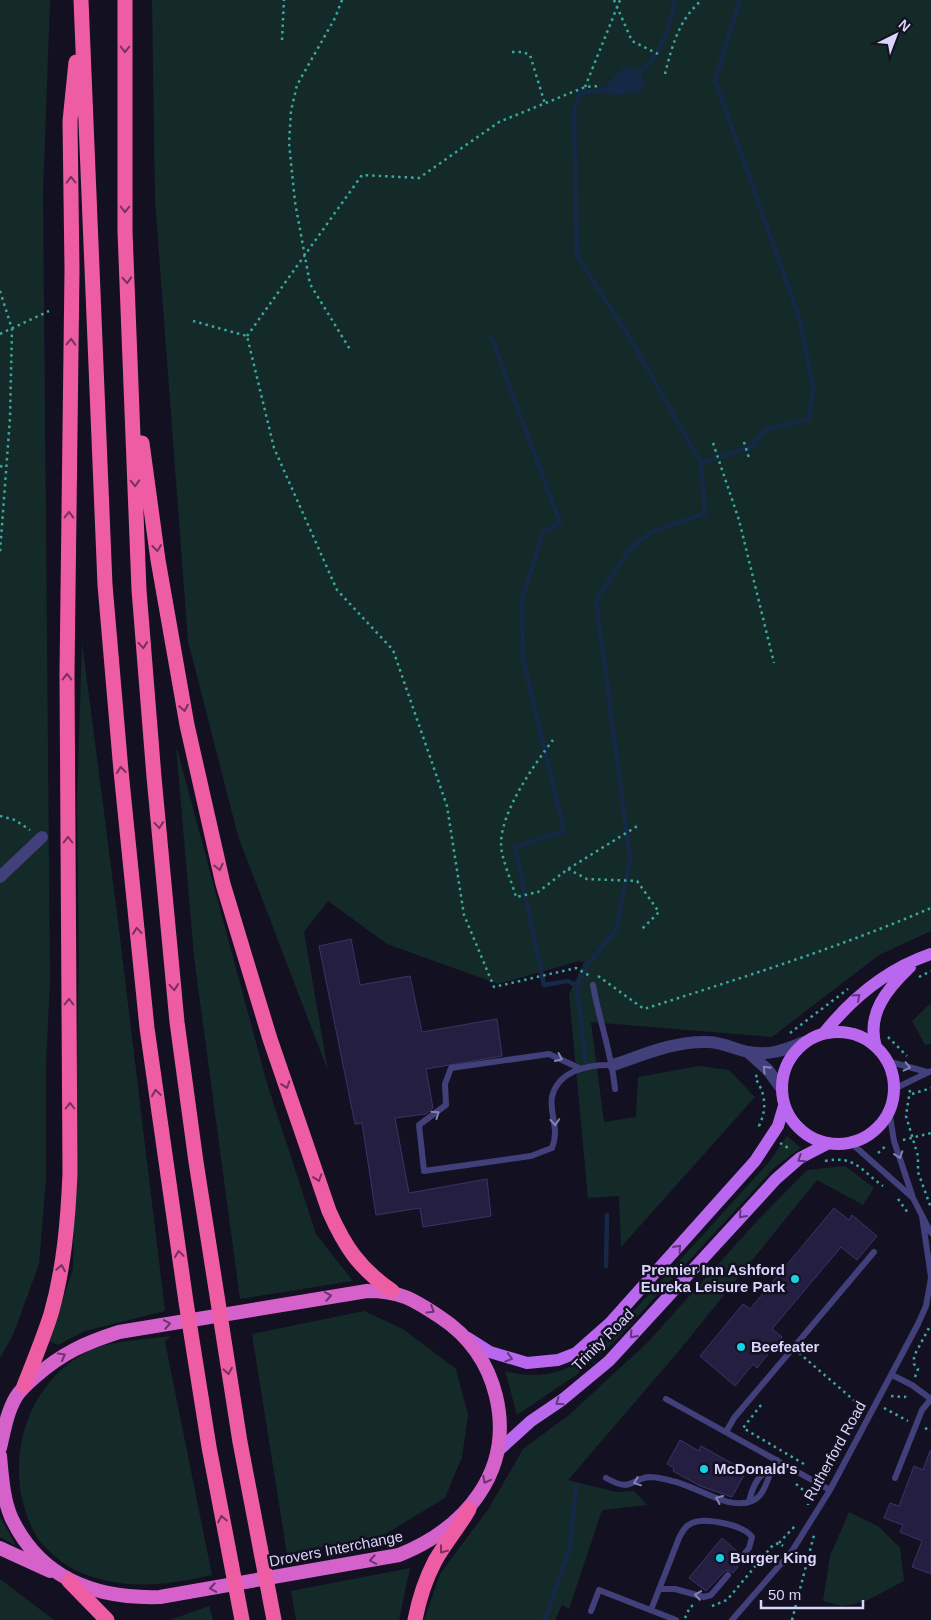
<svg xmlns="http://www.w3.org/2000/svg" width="931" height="1620" viewBox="0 0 931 1620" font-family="Helvetica,sans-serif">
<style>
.green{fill:#142a29}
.water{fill:#152846}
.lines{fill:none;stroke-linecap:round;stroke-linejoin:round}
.stream{stroke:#152846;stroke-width:4.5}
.building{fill:#241e40;stroke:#3d3269}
.path{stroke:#3ba8a0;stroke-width:2.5;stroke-dasharray:2.5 4;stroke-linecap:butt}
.service{stroke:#41407b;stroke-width:6}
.minor{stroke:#41407b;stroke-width:12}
.primary{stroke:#ba67ef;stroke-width:12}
.trunk{stroke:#d462ca;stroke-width:14}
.motorway{stroke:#ee5ca4;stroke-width:15}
.oneway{stroke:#76325c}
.oneway2{stroke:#5e377e}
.oneway3{stroke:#8583b4}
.oneway4{stroke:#6a356d}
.poi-dot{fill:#18d1e3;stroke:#131021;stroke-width:2}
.labels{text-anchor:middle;stroke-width:5;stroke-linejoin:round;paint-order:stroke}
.poi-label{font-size:15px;font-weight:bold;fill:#d8d4fa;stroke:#131021;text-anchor:start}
.street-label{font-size:15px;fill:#d8d4fa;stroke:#131021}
</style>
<rect width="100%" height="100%" fill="#131021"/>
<path class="green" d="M0,0H50L43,193L50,981L46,1064V1178L39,1264L13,1335L0,1358Z
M152,0H931V931L879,955L772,1037L591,1022L604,1122L636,1117L638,1077L699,1066L729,1070L755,1097L621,1247L619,1196L588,1198L569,994L584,962L579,961L498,984L387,944L328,901L304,932L328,1071L238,836L188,641L155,200Z
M82,642L118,921L165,1311L85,1331L58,1345L49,1341L73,1269L79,961L77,799Z
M176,745L266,1080L316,1234L353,1281L240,1299L194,957Z
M931,1003V1044L925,1045L912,1021Z
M787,1136L801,1148L775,1167L616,1340L579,1373L517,1415L505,1371C551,1383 579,1367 611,1336L769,1162Z
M845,1166L874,1188L863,1205L817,1180L678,1352L568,1480L616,1492L634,1491L647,1505L602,1510L569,1609L562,1605L555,1620H424L440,1574L489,1508L523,1449L569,1415L647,1343L757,1221L807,1170Z
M364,1311L403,1329L456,1369L468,1415L462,1457L445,1498L382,1536L287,1554L252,1334Z
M170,1336L165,1342L212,1575C164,1586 121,1591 75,1570C62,1564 50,1552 40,1542C0,1481 18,1389 85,1353C109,1340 143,1340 170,1336Z
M849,1512L879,1527L900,1548L904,1581L864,1602L842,1606L823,1601L830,1556Z
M0,1516L16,1546L0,1537Z
M410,1568L399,1620H296L291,1591Z
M0,1579L54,1620H0Z
M209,1606L213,1620H169H170Z"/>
<path class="water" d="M624,67L642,72L641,77L646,83L643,90L617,95L600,92Z"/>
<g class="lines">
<path class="stream" d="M636,74C659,60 671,26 675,0
M491,336L560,523L543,532L522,600L523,659L564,831L515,847L544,985L568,981L577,986
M701,463L751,447L767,429L809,419L813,387L800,320L715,80L740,0
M586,1062L577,986L587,965L616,930L630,859L596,600L630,549L651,532L705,513L701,463L630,338L577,256L574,112L579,93L605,90
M606,1266L607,1215
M545,1620L570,1547L576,1487"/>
</g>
<path class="building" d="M351,939L360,985L410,976L422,1032L497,1019L502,1056L426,1069L433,1108L426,1114L395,1118L409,1193L487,1179L491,1216L423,1227L420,1208L376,1215L362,1123L355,1124L319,946Z
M834,1208L849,1220L852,1215L877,1236L857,1260L841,1247L772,1329L782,1337L757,1368L753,1364L735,1386L700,1356L743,1304L750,1309Z
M680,1440L699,1451L701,1446L733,1464L731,1468L744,1475L732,1497L700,1486L673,1471L674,1468L667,1464Z
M930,1451H931V1574L912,1567L922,1541L900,1532L903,1525L884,1518L890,1503L899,1506L914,1466L923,1470Z
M722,1538L739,1553L733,1562L738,1567L733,1573L729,1570L725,1571L706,1591L689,1578Z"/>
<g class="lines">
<path class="path" d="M342,0L335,18L297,85L291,111L289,143L295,202L310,284L351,351
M614,0L632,41L658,54
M282,40L284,0
M512,52H523L530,55L545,104
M665,74C672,46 679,19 702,0
M585,87L620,0
M0,291L12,329L10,418L0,552
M193,321L247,336L274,448L337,590L393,650L447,806L464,915L494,987L576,968L590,976
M0,334L49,311
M247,336L362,175L419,178L499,122L585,87L599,86
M744,442L749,458
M713,443L739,520L774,663
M0,466L6,468
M553,740C534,765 501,811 501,844C501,858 512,882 516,897L538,892L568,869L639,825
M0,816L15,820L30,830
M568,869L587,879L637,881L659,912L642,929
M598,976L644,1009C741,978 838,948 931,908
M919,977L931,971
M790,1033L848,989
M888,1037L907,1056
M757,1075L755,1078C766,1094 767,1109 759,1126L762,1128
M910,1090L906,1116L918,1156V1172L931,1208
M912,1094L931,1088
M903,1140L931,1133
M780,1143L790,1149
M878,1153L887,1145
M825,1161C856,1155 861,1171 883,1186
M898,1199L908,1213
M799,1353L863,1408
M915,1377L918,1369L914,1364V1356L930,1326
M891,1396L905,1397L907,1393
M761,1405L743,1428L804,1464
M884,1408L908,1421
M925,1428L931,1431
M796,1484L809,1495L808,1505
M779,1543L795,1526
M712,1606L727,1600L773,1545L779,1543L783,1546
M685,1618L690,1607L694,1605
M792,1620L814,1535"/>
<path class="service" d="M593,985C599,1020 612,1054 615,1089
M887,1061L927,1072
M579,1068L549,1054L451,1068L445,1084L446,1105L419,1125L424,1171L531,1156L552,1148C560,1129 549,1114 552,1097C558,1070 590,1064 613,1065
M894,1089L931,1071
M889,1110L894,1141L913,1198L931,1233
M850,1142L912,1197
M922,1216L931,1277
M892,1375L912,1385L931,1399
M666,1399L830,1490
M726,1432L734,1418L874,1252
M606,1478C633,1493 629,1479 649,1477C656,1477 665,1479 672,1481C697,1486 728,1511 752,1501C767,1495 768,1472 777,1460
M895,1478L922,1410L931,1399
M749,1502C752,1488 757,1475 770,1469
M659,1589H675L704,1597L711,1595L728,1575
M651,1610L679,1538C682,1532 685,1526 692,1523C705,1517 744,1525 752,1537L749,1548L738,1562
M591,1611L599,1590L676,1620
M732,1620L792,1551L830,1490L918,1324L926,1306L931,1278"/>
<path class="minor" d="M0,877L42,837
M748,1052L768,1070L781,1088
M613,1065C643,1055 674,1041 707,1042C722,1042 734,1049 748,1052C769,1056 785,1050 804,1042"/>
<path class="primary" d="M782 1088a56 56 0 1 1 112 0a56 56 0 1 1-112 0Z
M824,1033C853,997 887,969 931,954
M876,1047C866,1014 887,989 910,967
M468,1338L490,1352L527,1363L558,1360L576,1353L610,1323L755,1161L778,1126L784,1106
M499,1450L531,1421L562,1400L609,1361L776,1179L800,1158L829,1143"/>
<path class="trunk" d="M0,1448C4,1431 7,1412 16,1397C21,1389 28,1383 35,1377C62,1353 85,1343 119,1332L367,1291C400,1291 413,1299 440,1317C469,1336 488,1363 496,1396C514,1471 466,1528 399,1555L160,1597C96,1599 40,1579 11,1517C3,1498 2,1476 0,1456
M0,1548L50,1571"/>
<path class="motorway" d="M81,0L105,585L121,771L147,1028L186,1302L209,1447L242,1620
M125,0V232L139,590L154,777L177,1022L196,1162L240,1442L274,1620
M142,443L158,560L187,725L223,884L270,1039L329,1211C345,1247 359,1268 392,1291
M24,1386C33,1363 43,1339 51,1314C64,1268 68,1221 70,1173L67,674L72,270L70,121L76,62
M69,1581L107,1620
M415,1620C419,1599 425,1580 435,1561C445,1543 459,1527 469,1509"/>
</g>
<defs><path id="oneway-chevron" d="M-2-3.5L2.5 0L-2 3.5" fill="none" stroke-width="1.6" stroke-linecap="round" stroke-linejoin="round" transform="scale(1.25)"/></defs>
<g class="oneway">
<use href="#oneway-chevron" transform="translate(125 49) rotate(90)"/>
<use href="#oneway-chevron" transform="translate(71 180) rotate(-91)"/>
<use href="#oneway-chevron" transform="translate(125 209) rotate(90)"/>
<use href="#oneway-chevron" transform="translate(127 280) rotate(87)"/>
<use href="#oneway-chevron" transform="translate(71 342) rotate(-89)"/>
<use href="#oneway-chevron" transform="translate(135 483) rotate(88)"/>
<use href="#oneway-chevron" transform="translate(69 515) rotate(-89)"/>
<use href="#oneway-chevron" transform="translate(157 548) rotate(83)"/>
<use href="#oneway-chevron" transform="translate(143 645) rotate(85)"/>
<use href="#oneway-chevron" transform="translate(67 677) rotate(-90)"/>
<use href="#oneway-chevron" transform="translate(184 708) rotate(80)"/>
<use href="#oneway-chevron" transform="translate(121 770) rotate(-96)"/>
<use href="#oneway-chevron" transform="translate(159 825) rotate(85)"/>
<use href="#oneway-chevron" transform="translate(68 840) rotate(-90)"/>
<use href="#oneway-chevron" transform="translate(219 867) rotate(77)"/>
<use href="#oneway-chevron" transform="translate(137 931) rotate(-96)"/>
<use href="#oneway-chevron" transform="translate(174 987) rotate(85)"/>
<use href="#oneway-chevron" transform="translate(69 1002) rotate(-90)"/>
<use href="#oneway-chevron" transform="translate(286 1085) rotate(71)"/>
<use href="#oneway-chevron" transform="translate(156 1093) rotate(-98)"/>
<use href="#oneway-chevron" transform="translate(70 1106) rotate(-90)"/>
<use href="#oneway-chevron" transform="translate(318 1178) rotate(71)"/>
<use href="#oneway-chevron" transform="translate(179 1254) rotate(-98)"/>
<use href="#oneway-chevron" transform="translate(61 1268) rotate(-80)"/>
<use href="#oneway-chevron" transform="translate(228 1371) rotate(80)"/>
<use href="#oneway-chevron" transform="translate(222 1519) rotate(-101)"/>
<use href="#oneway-chevron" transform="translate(443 1550) rotate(127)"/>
</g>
<g class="oneway2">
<use href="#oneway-chevron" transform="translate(857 997) rotate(-42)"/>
<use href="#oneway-chevron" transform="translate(801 1159) rotate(147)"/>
<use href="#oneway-chevron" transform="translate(742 1215) rotate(132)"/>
<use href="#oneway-chevron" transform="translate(678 1248) rotate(-48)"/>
<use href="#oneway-chevron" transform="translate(633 1335) rotate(132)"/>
<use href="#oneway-chevron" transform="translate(509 1358) rotate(16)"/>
<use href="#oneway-chevron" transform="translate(559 1402) rotate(145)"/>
</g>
<g class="oneway3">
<use href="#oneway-chevron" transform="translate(559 1058) rotate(25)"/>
<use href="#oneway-chevron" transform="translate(907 1067) rotate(13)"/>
<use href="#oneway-chevron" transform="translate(766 1069) rotate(-134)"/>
<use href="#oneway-chevron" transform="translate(436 1114) rotate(-35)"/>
<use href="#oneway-chevron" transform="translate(555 1122) rotate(86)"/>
<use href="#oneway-chevron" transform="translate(899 1155) rotate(71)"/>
<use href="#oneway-chevron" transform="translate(637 1482) rotate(159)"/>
<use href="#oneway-chevron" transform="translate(719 1499) rotate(-156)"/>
<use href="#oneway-chevron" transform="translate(698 1595) rotate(-171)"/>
</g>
<g class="oneway4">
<use href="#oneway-chevron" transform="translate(328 1296) rotate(-10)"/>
<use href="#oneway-chevron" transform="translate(431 1310) rotate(32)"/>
<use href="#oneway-chevron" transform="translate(167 1324) rotate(-10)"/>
<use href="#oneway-chevron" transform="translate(62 1356) rotate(-29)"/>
<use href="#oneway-chevron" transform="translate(486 1480) rotate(118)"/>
<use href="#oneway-chevron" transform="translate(373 1560) rotate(170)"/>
<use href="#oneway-chevron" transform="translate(213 1588) rotate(171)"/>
</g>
<g class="poi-dot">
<circle cx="795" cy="1279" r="5"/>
<circle cx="741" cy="1347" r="5"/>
<circle cx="704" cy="1469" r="5"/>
<circle cx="720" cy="1558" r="5"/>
</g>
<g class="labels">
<g class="poi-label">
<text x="785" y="1275" text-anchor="end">Premier Inn Ashford<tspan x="785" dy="17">Eureka Leisure Park</tspan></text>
<text x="751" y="1352">Beefeater</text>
<text x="714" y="1474">McDonald's</text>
<text x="730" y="1563">Burger King</text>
</g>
<g class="street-label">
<text transform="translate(603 1340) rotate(-45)" y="5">Trinity Road</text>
<text transform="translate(835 1451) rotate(-61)" y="5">Rutherford Road</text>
<text transform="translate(336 1549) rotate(-11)" y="5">Drovers Interchange</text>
</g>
</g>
<g transform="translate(896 35) rotate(42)" stroke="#131021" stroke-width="4" paint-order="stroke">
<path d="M0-4L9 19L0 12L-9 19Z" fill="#d8d4fa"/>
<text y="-8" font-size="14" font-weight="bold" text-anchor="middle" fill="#d8d4fa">N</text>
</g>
<path d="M761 1600v8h102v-8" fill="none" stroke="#d8d4fa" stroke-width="2.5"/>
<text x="768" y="1600" font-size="15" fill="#d8d4fa" stroke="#131021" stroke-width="4" paint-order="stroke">50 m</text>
</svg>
